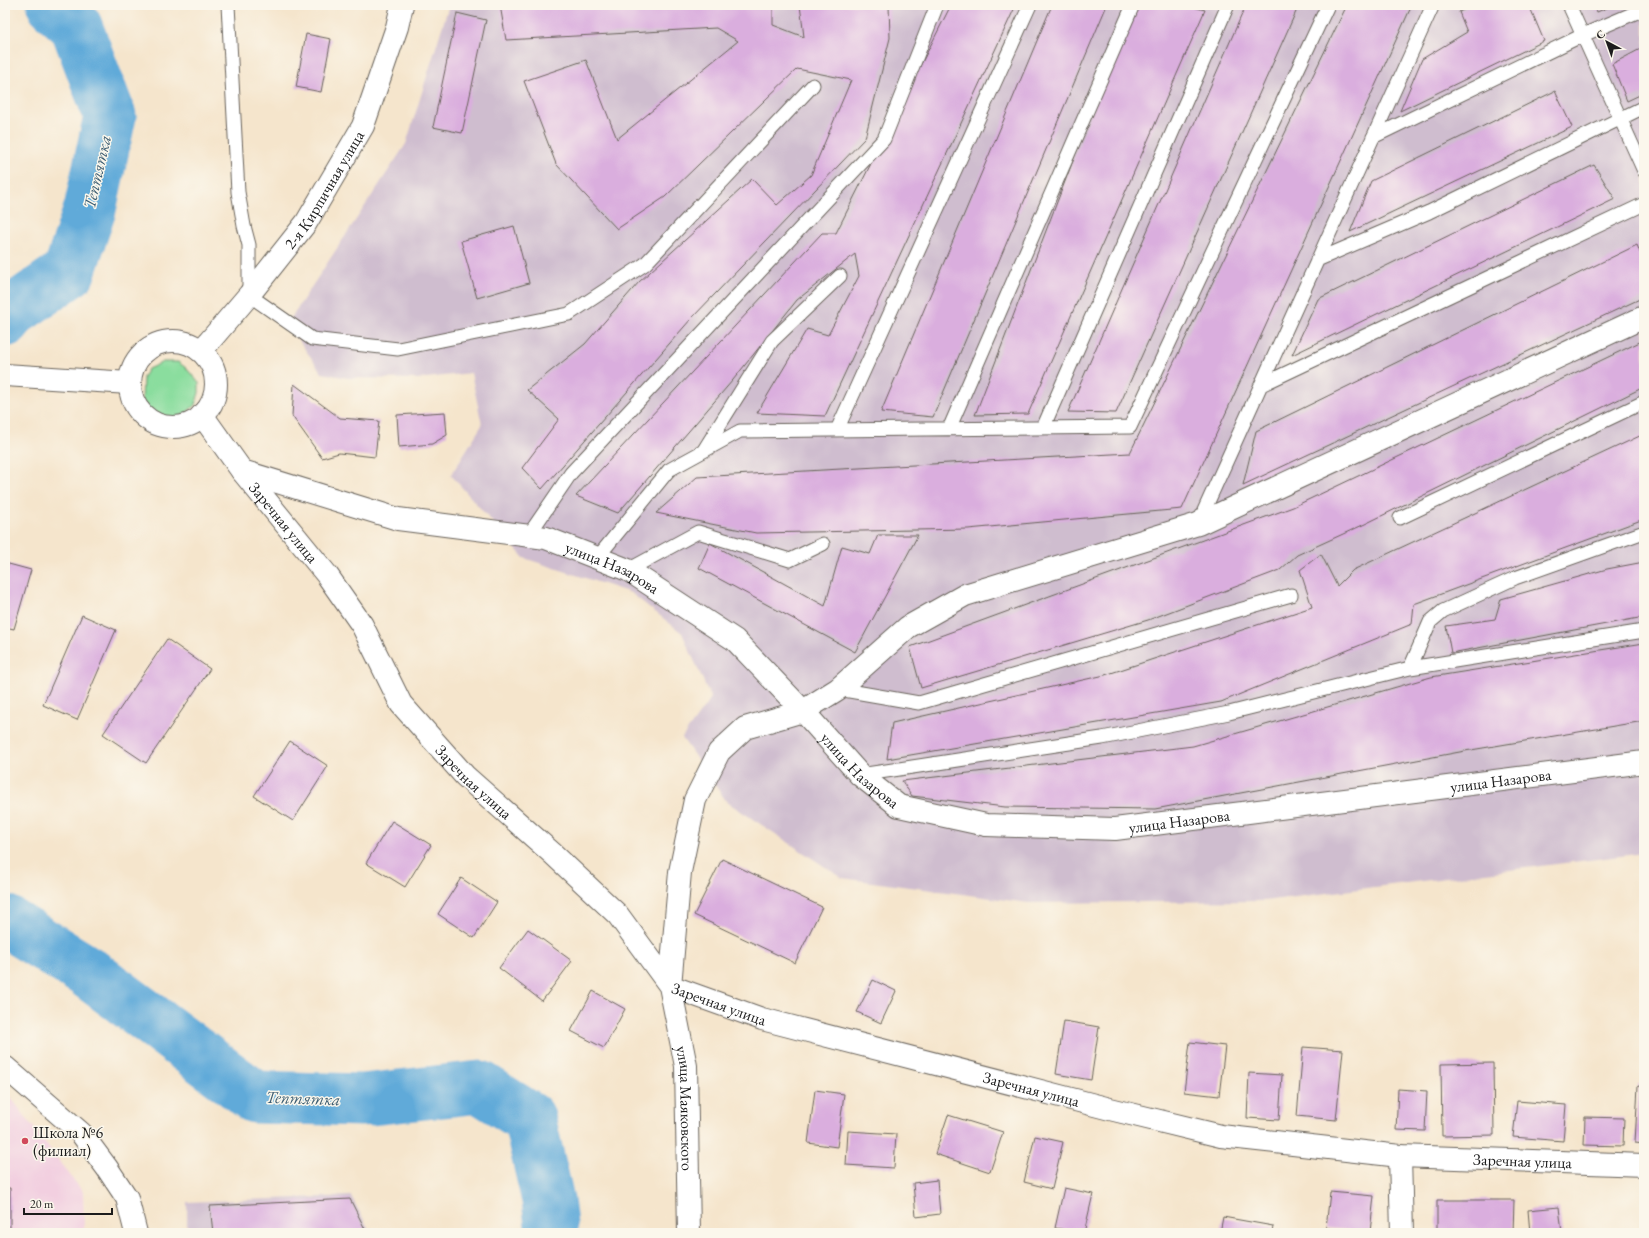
<svg xmlns="http://www.w3.org/2000/svg" width="1649" height="1238" viewBox="0 0 1649 1238" font-family="'EB Garamond',serif">
<style>
.built{fill:#f2cfe0}
.industrial{fill:#cfbdcf}
.green{fill:#8add9e;stroke:#537c5d}
.lines{fill:none;stroke-linecap:round;stroke-linejoin:round}
.river{stroke:#61aad9;stroke-width:53}
.building{fill:#daaede}
.lane-casing{stroke:#68625a;stroke-width:15}
.street-casing{stroke:#68625a;stroke-width:24}
.secondary-casing{stroke:#68625a;stroke-width:24}
.lane{stroke:#fff;stroke-width:13}
.street{stroke:#fff;stroke-width:22}
.secondary{stroke:#fff;stroke-width:22}
.poi-dot{fill:#d1495b;stroke:#fbf7ec;stroke-width:1.5}
.labels{text-anchor:middle;stroke-width:3;stroke-linejoin:round;paint-order:stroke}
.street-label{font-size:16px;fill:#1c1c1c;stroke:#fbf7ec}
.poi-label{font-size:16px;fill:#1c1c1c;stroke:#fbf7ec;text-anchor:start}
.water-label{font-size:17px;font-style:italic;fill:#3b5c71;stroke:#fbf7ec}
</style>
<rect width="100%" height="100%" fill="#fbf7ec"/>
<filter id="ink" filterUnits="userSpaceOnUse"><feTurbulence type="fractalNoise" baseFrequency=".025" numOctaves="2"/><feDisplacementMap in="SourceGraphic" scale="8" xChannelSelector="R" yChannelSelector="G"/><feConvolveMatrix kernelMatrix="1 2 1 2 8 2 1 2 1" color-interpolation-filters="sRGB"/></filter>
<filter id="wash" filterUnits="userSpaceOnUse"><feTurbulence type="fractalNoise" baseFrequency=".012" numOctaves="4" result="noise"/><feDisplacementMap in="SourceGraphic" scale="16" xChannelSelector="R" yChannelSelector="G"/><feGaussianBlur stdDeviation="0.9" result="paint"/><feColorMatrix in="noise" values="0 0 0 0 0 0 0 0 0 0 0 0 0 0 0 0 0 1.4 0 .05"/><feComposite in="paint" operator="in"/></filter>
<g filter="url(#wash)">
<rect width="100%" height="100%" fill="#f5e5cc"/>
<path class="built" d="M5,1090L83,1192L84,1233H5Z"/>
<path class="industrial" d="M449,5H1644V853L1264,901L1029,903L842,878L727,802L682,738L711,698L682,633L631,593L524,558L451,475L482,425L471,373L417,379L348,378L322,373L287,324L406,144Z
M351,1196L371,1233H187V1202Z"/>
<path class="green" d="M163,362H178L186,368L199,383V393L195,405L186,413L174,419L157,416L148,409L142,401L143,377L148,369Z"/>
<g class="lines">
<path class="river" d="M5,321L14,310L69,272L90,209L110,116L76,26L53,5
M5,921L86,971L255,1097L362,1100L480,1087L529,1118L548,1200L552,1233"/>
</g>
<g id="blocks">
<path class="building" d="M500,5H773V25L804,37L800,5H889L890,38L865,138L691,319L542,489L522,468L559,419L527,390L585,344L639,282L752,179L777,205L811,175L851,80L797,69L665,197L617,229L556,164L524,81L586,60L617,139L738,41L716,28L506,40Z
M951,5H1016L825,416L757,413L807,329L828,335L859,276L855,254L797,300L733,380L618,513L576,496L822,233H836Z
M1052,5H1107L933,417L881,412Z
M1133,5H1186L1205,10L1028,414L975,415Z
M1246,5H1299L1116,413L1068,412Z
M1347,5H1412L1182,509L968,529L756,533L656,513L697,477L1130,453Z
M1473,5H1529L1544,41L1400,111L1422,59L1467,32L1459,12Z
M1594,5H1614L1597,12Z
M457,13L486,20L462,133L433,127Z
M306,34L331,39L321,92L296,87Z
M1644,47V93L1627,101L1612,64Z
M1555,91L1572,127L1350,232L1371,181Z
M1594,165L1615,199L1292,355L1318,299Z
M514,226L529,283L477,298L461,241Z
M1637,245L1644,262V297L1243,485L1256,431Z
M1644,340V387L1365,524L1297,555L1280,570L1148,620L921,688L910,647L1293,507Z
M294,384L340,418L379,421L375,457L339,453L322,458L292,416Z
M445,412L447,435L432,444L399,447L397,415Z
M1644,434V519L1414,604L1412,624L1221,702L887,759L892,723L1105,675L1312,607L1300,570L1321,554L1337,586L1353,570Z
M878,535H918L855,652L699,568L710,543L825,606L842,546L870,554Z
M1644,562V617L1451,653L1446,626L1495,619L1501,599L1607,569Z
M5,563L31,570L14,629L5,627Z
M82,615L116,630L77,720L43,705Z
M167,639L210,669L146,763L103,734Z
M1644,643V721L1465,751L1155,809L1005,807L912,796L902,781L1193,746L1431,677Z
M290,741L328,766L293,821L254,796Z
M392,821L431,845L405,887L366,863Z
M722,859L822,907L795,963L694,915Z
M461,878L497,902L474,938L438,914Z
M528,929L572,961L542,1001L499,968Z
M873,980L896,991L881,1023L857,1012Z
M593,991L625,1009L604,1048L571,1031Z
M1064,1021L1099,1027L1091,1080L1056,1074Z
M1190,1042L1225,1046L1219,1096L1184,1092Z
M1303,1047L1343,1050L1336,1120L1297,1116Z
M1493,1063L1494,1135L1442,1136L1441,1064Z
M1249,1073L1282,1075L1279,1120L1247,1118Z
M1638,1085L1644,1086V1144L1635,1143Z
M1398,1089L1427,1091L1425,1131L1396,1130Z
M815,1090L844,1094L837,1147L808,1143Z
M1517,1101L1566,1105L1563,1141L1513,1137Z
M948,1115L1003,1132L990,1172L935,1154Z
M1585,1117L1624,1118L1623,1146L1584,1145Z
M848,1131L896,1134L894,1168L846,1165Z
M1035,1136L1063,1142L1052,1189L1024,1182Z
M937,1180L940,1214L916,1217L913,1183Z
M5,1188H10V1233H5Z
M1064,1188L1093,1194L1084,1233L1055,1228Z
M1330,1192L1374,1196L1370,1232L1326,1228Z
M350,1199L367,1233H213L210,1206Z
M1437,1200H1514L1513,1233H1437Z
M1559,1207L1562,1233H1530L1528,1210Z
M1223,1217L1273,1226L1272,1233H1220Z"/>
</g>
</g>
<g filter="url(#ink)">
<use href="#blocks" fill-opacity="0" stroke="#68625a" stroke-width="1"/>
<g class="lines">
<g class="lane-casing">
<path id="lane" d="M228,5L238,192L244,226L249,245V295L312,339L398,349L569,314L645,264L813,85
M1569,5L1644,171
M1373,137L1583,35L1644,9
M1317,260L1429,212L1644,107
M1261,385L1644,204
M1043,428L1228,5
M949,429L1133,5
M837,430L1030,5
M704,450L772,341L840,276
M1400,518L1644,402
M1198,524L1433,5
M528,536L571,473L884,139L937,5
M597,558L669,470L740,431L1130,427L1328,5
M628,570L698,532L790,560L823,544
M1410,668L1430,622L1443,611L1515,578L1644,532
M838,689L919,703L1291,595
M860,775L1102,738L1229,713L1410,668L1644,631"/>
</g>
<g class="street-casing">
<g id="street">
<path id="s1" d="M1644,317L1198,524L965,595L908,627L838,689L803,711L745,728L719,752L695,800L680,872L670,986L762,1019L1110,1109L1221,1136L1400,1156L1644,1165"/>
<path id="s2" d="M242,471L398,519L546,538L628,570L735,640L803,711L860,775L899,806L986,825L1115,829L1644,762"/>
<path d="M5,1067L81,1133L107,1168L127,1198L136,1233"/>
<path d="M1400,1156L1402,1233"/>
</g>
</g>
<g class="secondary-casing">
<g id="secondary">
<circle cx="173" cy="384" r="43"/>
<path id="s3" d="M202,350L249,295L306,223L363,126L397,27L402,5"/>
<path d="M5,375L129,383"/>
<path id="s4" d="M202,415L242,471L327,575L362,625L401,704L465,776L552,853L618,915L670,986L686,1066L689,1233"/>
</g>
</g>
<use href="#lane" class="lane"/>
<use href="#street" class="street"/>
<use href="#secondary" class="secondary"/>
</g>
</g>
<circle class="poi-dot" cx="25" cy="1141" r="4"/>
<g class="labels">
<g class="street-label">
<text dy="6" stroke="none"><textPath href="#s3" startOffset="202">2-я Кирпичная улица</textPath></text>
<text dy="6" stroke="none"><textPath href="#s4" startOffset="135">Заречная улица</textPath></text>
<text dy="6" stroke="none"><textPath href="#s2" startOffset="385">улица Назарова</textPath></text>
<text dy="6" stroke="none"><textPath href="#s2" startOffset="709">улица Назарова</textPath></text>
<text dy="6" stroke="none"><textPath href="#s2" startOffset="1369">улица Назарова</textPath></text>
<text dy="6" stroke="none"><textPath href="#s4" startOffset="459">Заречная улица</textPath></text>
<text dy="6" stroke="none"><textPath href="#s2" startOffset="1045">улица Назарова</textPath></text>
<text dy="6" stroke="none"><textPath href="#s1" startOffset="1325">Заречная улица</textPath></text>
<text dy="6" stroke="none"><textPath href="#s1" startOffset="1649">Заречная улица</textPath></text>
<text dy="6" stroke="none"><textPath href="#s4" startOffset="867">улица Маяковского</textPath></text>
<text dy="6" stroke="none"><textPath href="#s1" startOffset="2147">Заречная улица</textPath></text>
</g>
<g class="poi-label">
<text x="33" y="1138">Школа №6<tspan x="33" dy="18">(филиал)</tspan></text>
</g>
<g class="water-label">
<text transform="translate(97 172) rotate(-77)" y="6">Тептятка</text>
<text transform="translate(303 1098) rotate(2)" y="6">Тептятка</text>
</g>
</g>
<rect width="1649" height="1238" fill="none" stroke="#fbf7ec" stroke-width="20"/>
<g transform="translate(1607 42) rotate(319)" stroke="#fbf7ec" stroke-width="3" paint-order="stroke">
<path d="M0-3L7 15L0 10L-7 15Z" fill="#1c1c1c"/>
<text y="-6" font-size="11" font-weight="bold" text-anchor="middle" fill="#1c1c1c">С</text>
</g>
<path d="M24 1208v6h88v-6" fill="none" stroke="#1c1c1c" stroke-width="2"/>
<text x="30" y="1208" font-size="12" fill="#1c1c1c" stroke="#fbf7ec" stroke-width="3" paint-order="stroke">20 m</text>
</svg>
